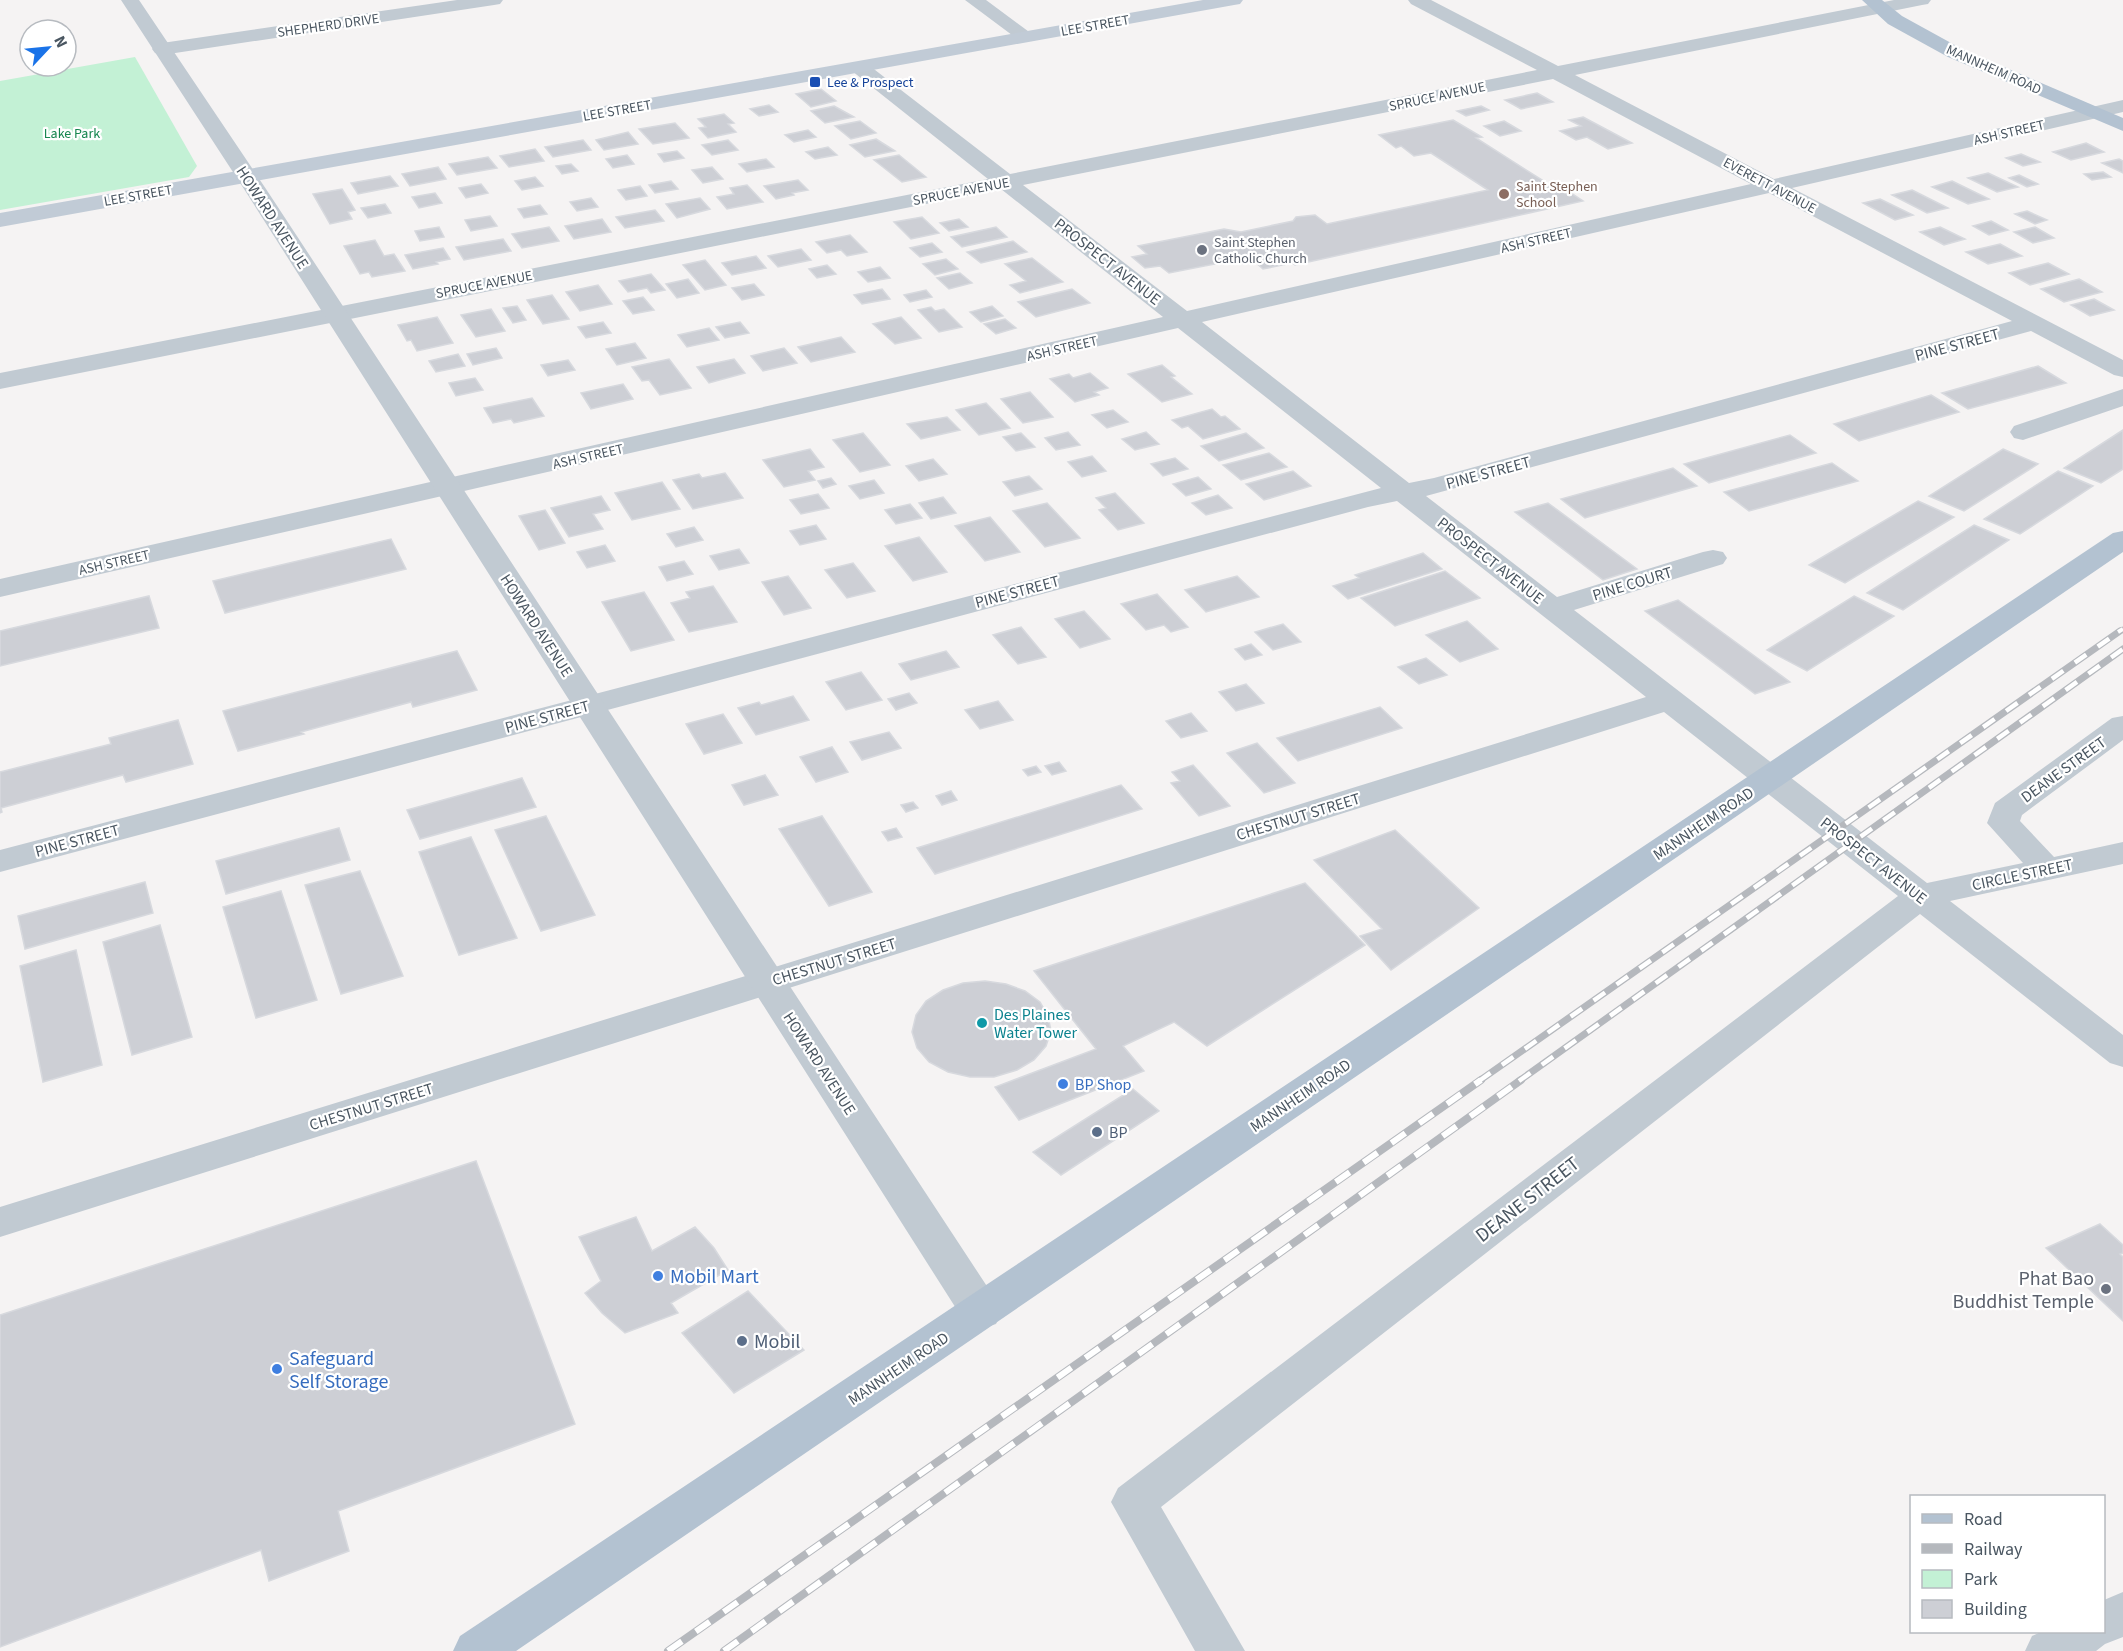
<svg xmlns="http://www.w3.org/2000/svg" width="2123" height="1651" viewBox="0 0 2123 1651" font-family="'Source Sans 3',sans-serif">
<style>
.green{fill:#c3f1d5}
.building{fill:#cdcfd5;stroke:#d7d9de;stroke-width:1.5}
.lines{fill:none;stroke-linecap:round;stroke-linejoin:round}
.minor{fill:#c1cad2;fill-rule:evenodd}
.tertiary{fill:#c1cad2;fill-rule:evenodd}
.secondary{fill:#c1cbd6;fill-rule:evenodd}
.primary{fill:#b3c2d1;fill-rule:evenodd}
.rail-far2-casing{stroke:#b5b8bd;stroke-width:5}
.rail-far1-casing{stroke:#b5b8bd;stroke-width:7}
.rail-casing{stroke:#b5b8bd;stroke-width:8}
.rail-far2{stroke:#fff;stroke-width:4;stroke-dasharray:10;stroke-linecap:butt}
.rail-far1{stroke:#fff;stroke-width:4.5;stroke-dasharray:14;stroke-linecap:butt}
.rail{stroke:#fff;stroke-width:6;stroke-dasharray:17;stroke-linecap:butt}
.transit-dot{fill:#1a4fb4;stroke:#fff;stroke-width:2}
.education-dot{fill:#8d6e63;stroke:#fff;stroke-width:2}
.worship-dot{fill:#6b7280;stroke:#fff;stroke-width:2}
.culture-dot{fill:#0f9aa8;stroke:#fff;stroke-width:2}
.shop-dot{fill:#3f7fe0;stroke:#fff;stroke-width:2}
.service-dot{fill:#5c6f8a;stroke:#fff;stroke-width:2}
.labels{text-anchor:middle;stroke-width:4.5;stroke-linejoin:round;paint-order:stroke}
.far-street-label{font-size:14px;fill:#4a5661;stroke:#fff}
.far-transit-label{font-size:14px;fill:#164399;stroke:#fff;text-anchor:start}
.far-park-label{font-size:14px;fill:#17864f;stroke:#fff}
.far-education-label{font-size:14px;fill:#785e54;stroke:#fff;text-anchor:start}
.far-worship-label{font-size:14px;fill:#5b616d;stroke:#fff;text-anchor:start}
.street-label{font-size:16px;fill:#4a5661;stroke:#fff}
.culture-label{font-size:16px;fill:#0d838f;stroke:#fff;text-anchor:start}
.shop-label{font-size:16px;fill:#366cbe;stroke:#fff;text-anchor:start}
.service-label{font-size:16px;fill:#4e5e75;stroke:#fff;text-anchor:start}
.near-street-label{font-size:20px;fill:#4a5661;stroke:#fff}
.near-shop-label{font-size:20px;fill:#366cbe;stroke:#fff;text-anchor:start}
.near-worship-label{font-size:20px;fill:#5b616d;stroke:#fff;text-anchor:end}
.near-service-label{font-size:20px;fill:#4e5e75;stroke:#fff;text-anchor:start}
</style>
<rect width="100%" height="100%" fill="#f5f3f3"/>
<path class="green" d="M135,57L197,166L189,177L0,210V81Z"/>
<path class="building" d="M821,89L836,101L811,107L796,94Z
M1537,93L1553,102L1521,109L1505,100Z
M769,105L778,112L759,116L750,109Z
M834,106L854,117L825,123L811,111Z
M1481,106L1489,110L1466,116L1457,111Z
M724,114L734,123L728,124L736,132L708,138L699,128L706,127L698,119Z
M1583,117L1632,143L1608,149L1587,137L1576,140L1560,131L1581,126L1569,120Z
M1453,120L1482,137L1476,138L1553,187L1559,185L1583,201L1295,265L1292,263L1263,269L1254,261L1241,264L1235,260L1169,273L1160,266L1145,268L1132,257L1147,254L1138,246L1224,229L1241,232L1293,221L1296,217L1315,215L1327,224L1488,190L1431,153L1414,156L1401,146L1396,148L1379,135Z
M860,121L876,133L851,139L835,126Z
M1504,121L1521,131L1500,136L1484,126Z
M675,123L689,138L653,144L639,129Z
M808,130L816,137L794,142L785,135Z
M628,132L638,144L604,150L596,140Z
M876,139L895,151L865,157L850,145Z
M583,140L591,150L553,157L545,147Z
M728,140L738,150L712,155L702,145Z
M2086,143L2104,152L2071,160L2053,152Z
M828,147L837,155L815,159L806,152Z
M535,149L544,161L509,167L500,156Z
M677,151L684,158L664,162L658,154Z
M2021,154L2040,162L2023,166L2006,158Z
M627,155L634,164L613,168L606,159Z
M899,155L926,177L902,182L874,160Z
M488,157L497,168L457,175L449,164Z
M766,159L774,167L747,172L739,164Z
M2119,159L2123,161V173L2102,163Z
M571,164L578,171L562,174L556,166Z
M438,167L446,179L410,186L402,174Z
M712,167L723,179L703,183L692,170Z
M2103,172L2111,177L2092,180L2084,174Z
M1988,173L2018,187L1997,192L1968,178Z
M2019,175L2038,184L2027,187L2009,178Z
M390,176L398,186L358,194L351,183Z
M535,177L543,186L522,190L515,181Z
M798,180L808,190L792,193L794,195L776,199L764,186Z
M671,181L678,189L655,193L649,185Z
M1952,181L1989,199L1968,204L1932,187Z
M481,184L488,193L466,198L459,188Z
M747,185L763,202L727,209L717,197L734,194L730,188Z
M640,186L647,196L626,200L618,190Z
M342,189L355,210L348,212L352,219L330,224L313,194Z
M1912,190L1948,208L1927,213L1892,195Z
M435,193L442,203L419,208L412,197Z
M591,198L598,207L577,211L570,202Z
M700,198L710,209L677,218L666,204Z
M1880,199L1913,215L1895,220L1863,203Z
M385,204L391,213L368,218L361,208Z
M540,205L547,214L524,218L518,209Z
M655,210L664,221L625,228L616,217Z
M2027,211L2047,220L2035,224L2015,214Z
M490,216L497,226L471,231L465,220Z
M922,217L939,233L911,239L894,222Z
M602,219L611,232L574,239L565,226Z
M959,219L968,227L949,231L940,223Z
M1991,221L2008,230L1989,235L1973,226Z
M439,227L444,237L420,241L415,231Z
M549,227L559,241L522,248L512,234Z
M996,227L1007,237L962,247L951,237Z
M1940,227L1965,239L1944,245L1920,232Z
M2035,227L2054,238L2033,243L2014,232Z
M850,235L867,252L847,256L841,250L827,253L816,242Z
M503,239L511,251L464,260L456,247Z
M375,240L384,256L394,254L405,271L372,277L369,272L360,274L344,246Z
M1013,241L1027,252L981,263L967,252Z
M932,243L942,252L920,257L910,248Z
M2000,244L2022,256L1988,264L1966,252Z
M443,248L450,259L436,262L438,264L413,269L405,255Z
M801,249L811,260L778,267L768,256Z
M756,256L766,268L732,275L722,263Z
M1032,258L1063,282L1020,293L1010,285L1026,281L1005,264Z
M946,259L958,269L935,275L923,264Z
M705,260L726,285L705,290L683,265Z
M2048,263L2069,274L2030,285L2009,273Z
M827,265L836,274L817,278L809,269Z
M880,267L890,278L868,282L858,272Z
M960,273L972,283L949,289L937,278Z
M651,274L665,290L651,293L647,288L628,292L619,281Z
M688,279L699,293L677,298L666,284Z
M2079,279L2102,292L2064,302L2041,289Z
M754,284L764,295L742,300L732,288Z
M598,285L612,304L580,311L566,292Z
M882,289L890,299L862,304L854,295Z
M1072,289L1090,303L1036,317L1018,302Z
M926,290L932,297L910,302L904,295Z
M552,295L569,319L543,324L527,300Z
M643,297L654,310L633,314L623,301Z
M2094,299L2114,310L2090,316L2071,305Z
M517,306L526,320L513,323L503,308Z
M992,306L1003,316L981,322L970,312Z
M931,307L935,311L944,309L962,327L939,332L918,310Z
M491,309L505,331L476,337L461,315Z
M437,317L453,343L417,351L411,340L407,341L398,325Z
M901,317L921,338L895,344L873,324Z
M1005,319L1016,328L996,334L984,324Z
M603,322L611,333L586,338L578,327Z
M740,322L749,333L725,338L716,327Z
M709,328L719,340L687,347L678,335Z
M841,337L855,352L811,362L798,347Z
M635,343L646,358L617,365L606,349Z
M496,348L502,358L473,365L467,354Z
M784,348L797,363L763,371L751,356Z
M458,354L465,366L436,372L429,361Z
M669,359L691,388L660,395L649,380L642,381L632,367Z
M734,359L745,373L709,383L697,367Z
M568,360L575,370L548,376L541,365Z
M1162,365L1175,376L1171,377L1192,394L1162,402L1128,374Z
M2038,366L2066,383L1968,409L1942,393Z
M1090,373L1108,388L1094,392L1099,395L1075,402L1050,379L1069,374L1073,378Z
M475,378L483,390L456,396L449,383Z
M623,384L633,399L591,409L581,393Z
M1030,392L1053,417L1023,423L1001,399Z
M1931,395L1959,412L1859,441L1834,424Z
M532,398L544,416L514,423L511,419L493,423L484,408Z
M986,403L1010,428L979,435L956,410Z
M1212,409L1221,417L1225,416L1240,429L1203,439L1188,426L1182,428L1172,420Z
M1113,410L1128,422L1107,428L1092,415Z
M947,417L960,430L921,439L907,424Z
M2123,430V469L2101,483L2064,468Z
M1068,432L1080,445L1056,450L1045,438Z
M1146,432L1159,444L1135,450L1122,439Z
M863,433L890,465L860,472L833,440Z
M1021,433L1035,447L1016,451L1003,437Z
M1246,433L1264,448L1219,461L1201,446Z
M1790,435L1816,453L1709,483L1684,464Z
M810,449L824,467L808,471L815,480L784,487L763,460Z
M2003,449L2038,464L1964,511L1929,496Z
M1269,453L1287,467L1241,480L1223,465Z
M1092,456L1106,471L1082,477L1068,462Z
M1175,458L1188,469L1163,476L1151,464Z
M933,459L947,474L919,481L906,466Z
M1832,463L1858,481L1749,511L1724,492Z
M1673,468L1697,486L1585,518L1561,499Z
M1293,471L1311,486L1264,500L1246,484Z
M2058,471L2093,486L2020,534L1984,519Z
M725,473L743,498L693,509L673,480L699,474L702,478Z
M1029,476L1042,489L1015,496L1003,482Z
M1198,477L1211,489L1186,496L1173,484Z
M831,478L836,484L823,488L818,481Z
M874,480L884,493L860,499L849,486Z
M662,482L680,509L632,520L615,493Z
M1115,493L1144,523L1118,530L1099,510L1106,508L1096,498Z
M818,494L829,508L801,514L790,500Z
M1218,495L1232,508L1206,515L1192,503Z
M601,496L610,510L593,514L603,529L569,537L551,508Z
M943,497L956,513L931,519L919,503Z
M1918,501L1954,517L1845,583L1809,565Z
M1047,503L1080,538L1045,547L1013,511Z
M1548,503L1637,569L1603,580L1515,512Z
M910,504L922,518L896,524L885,510Z
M545,510L565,543L539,550L519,516Z
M990,517L1020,552L985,561L955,526Z
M816,525L826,539L800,545L790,531Z
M1974,525L2009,540L1903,610L1867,593Z
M694,527L703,540L676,547L667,534Z
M919,537L947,572L913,581L885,546Z
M391,539L406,569L225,613L213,581Z
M605,545L615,561L587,568L577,552Z
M739,549L749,563L719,570L710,556Z
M1423,553L1442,569L1348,599L1333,586L1359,578L1355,575Z
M684,561L693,574L667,581L659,567Z
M853,563L875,591L847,598L825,570Z
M1445,571L1480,598L1395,626L1361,598Z
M788,576L811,608L784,615L762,582Z
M1237,576L1259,597L1206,612L1185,590Z
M713,586L737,622L689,632L671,603L690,598L686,592Z
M644,592L674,640L631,651L602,602Z
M1157,594L1188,627L1171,632L1164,625L1146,630L1121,604Z
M149,596L159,628L0,666V631Z
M1854,596L1894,616L1807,671L1767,650Z
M1678,600L1790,682L1755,694L1645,611Z
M1084,611L1110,639L1080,648L1055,619Z
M1467,621L1498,649L1460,662L1426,635Z
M1283,624L1301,642L1273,650L1255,632Z
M1021,627L1046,657L1018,664L993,635Z
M1251,644L1262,655L1245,660L1235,649Z
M457,651L477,690L413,707L411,702L301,732L304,734L238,751L223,711Z
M946,651L959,667L911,680L899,664Z
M1426,658L1447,675L1419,684L1398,667Z
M861,672L882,700L846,710L826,682Z
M1246,684L1264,703L1236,711L1219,692Z
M909,693L917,703L896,710L888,699Z
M793,696L809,720L756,735L738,708L759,702L761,705Z
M998,701L1013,720L980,729L965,710Z
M1380,707L1402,728L1298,761L1277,738Z
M1191,713L1207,731L1181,738L1166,721Z
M723,714L742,743L704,754L686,724Z
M178,720L193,764L126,782L123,775L1,808L2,812L0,813V772L111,744L109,738Z
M889,732L901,748L862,760L850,742Z
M1257,743L1295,783L1264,793L1227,753Z
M832,747L848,772L816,782L800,757Z
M1059,762L1066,771L1052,775L1045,766Z
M1193,765L1230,806L1199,816L1171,783L1180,781L1172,772Z
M1036,766L1041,772L1028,776L1023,770Z
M765,775L778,795L744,805L732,785Z
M522,778L536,807L420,839L407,810Z
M1121,785L1142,809L935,874L917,848Z
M951,791L957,800L942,805L936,796Z
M913,802L918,808L906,812L901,805Z
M546,816L595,915L541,931L495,830Z
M822,816L872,892L829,906L779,829Z
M339,828L350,860L226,894L216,861Z
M896,828L902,837L888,841L882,832Z
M1395,830L1479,908L1391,970L1360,936L1382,929L1314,860Z
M471,837L517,938L459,955L419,852Z
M360,871L403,976L341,994L305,885Z
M145,882L153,913L25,949L18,916Z
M1305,883L1365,945L1207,1046L1174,1022L1123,1046L1144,1071L1019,1120L995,1087L1096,1049L1034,971Z
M281,891L317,1000L256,1018L223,907Z
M160,925L192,1037L132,1055L103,942Z
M76,950L102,1065L43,1082L20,966Z
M985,981L1006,984L1025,991L1040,1002L1048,1016L1051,1031L1046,1046L1034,1060L1017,1070L994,1077H970L948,1072L929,1062L917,1048L912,1032L916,1015L926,1001L943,990L963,983Z
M1133,1089L1159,1111L1061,1175L1033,1152Z
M476,1161L575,1424L338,1511L349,1551L269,1581L261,1550L0,1647V1315Z
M636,1217L652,1251L695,1227L714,1248L728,1270L671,1303L678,1313L625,1333L602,1313L585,1293L601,1281L579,1237Z
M2100,1224L2123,1245V1253L2120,1254L2123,1257V1321L2046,1248Z
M748,1291L804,1350L734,1393L682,1333Z"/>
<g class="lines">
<path class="minor" d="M457,0H503L500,4L494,5L162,55L155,53L152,49L155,45L162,43Z
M965,0H986L1036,37L1034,41H1020Z
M1408,0H1431L1558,66L1894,0H1931L1928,4L1922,5L1575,75L1774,179L2123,100V112L1792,188L2123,360V377L2114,375L2031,331L1426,496L1557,597L1703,552L1713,550L1723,552L1727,558L1723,564L1574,610L1927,883L2023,863L1987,823L1995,803L2112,718L2123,716V740L2022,815L2020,821L2054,857L2123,842V864L1950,901L2123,1035V1067L2110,1063L1920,914L1161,1507L1245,1651H1195L1111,1502L1118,1488L1898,896L1664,712L0,1237V1207L1646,697L1397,501L1368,507L0,872V850L1381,488L1178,328L0,597V579L1163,317L1001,189L0,389V373L988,179L852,71L849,67L852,63H866L1010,174L1537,70L1411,4ZM1553,79L1751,184L1187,311L1023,185ZM1769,193L2012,321L1434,478L1409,483L1202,322Z
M2123,389V406L2023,440L2014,438L2010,432L2014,426Z
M2123,1592V1637L2105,1644L2096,1651H2025L2032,1636L2041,1632H2104V1600Z"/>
<path class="tertiary" d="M121,0H139L266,189L996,1300L1002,1312L996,1324L981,1329L966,1324L244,189Z"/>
<path class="secondary" d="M1203,0H1243L1240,4L1234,5L0,227V213Z"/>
<path class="primary" d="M1862,0H1882L1902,16L1962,49L2123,118V131L1948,57L1888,24Z
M2123,531V552L516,1651H453L460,1636L2113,533Z"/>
<g class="rail-far2-casing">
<path id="rail-far2" d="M2118,632L2123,629"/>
</g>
<g class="rail-far1-casing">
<path id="rail-far1" d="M1479,1081L2120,631
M1519,1081L2123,649"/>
</g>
<g class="rail-casing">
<path id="rail" d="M668,1651L1481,1080
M724,1651L1521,1080"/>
</g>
<use href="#rail-far2" class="rail-far2"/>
<use href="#rail-far1" class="rail-far1"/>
<use href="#rail" class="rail"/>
</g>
<rect class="transit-dot" x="809" y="76" width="12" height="12" rx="3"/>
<circle class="education-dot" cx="1504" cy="194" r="6"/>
<g class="worship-dot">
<circle cx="1202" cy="250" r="6"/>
<circle cx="2106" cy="1289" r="6"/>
</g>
<circle class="culture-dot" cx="982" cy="1023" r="6"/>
<g class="shop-dot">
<circle cx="1063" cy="1084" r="6"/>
<circle cx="658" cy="1276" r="6"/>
<circle cx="277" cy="1369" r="6"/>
</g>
<g class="service-dot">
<circle cx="1097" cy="1132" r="6"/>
<circle cx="742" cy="1341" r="6"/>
</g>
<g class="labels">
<g class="far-street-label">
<text transform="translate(328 25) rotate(-8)" y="5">SHEPHERD DRIVE</text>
<text transform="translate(1095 25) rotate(-10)" y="5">LEE STREET</text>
<text transform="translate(1994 69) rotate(24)" y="5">MANNHEIM ROAD</text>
<text transform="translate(1437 96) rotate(-12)" y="5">SPRUCE AVENUE</text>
<text transform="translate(617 110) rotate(-10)" y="5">LEE STREET</text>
<text transform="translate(2009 132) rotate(-13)" y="5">ASH STREET</text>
<text transform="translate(1770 185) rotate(28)" y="5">EVERETT AVENUE</text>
<text transform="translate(961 191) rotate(-11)" y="5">SPRUCE AVENUE</text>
<text transform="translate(138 195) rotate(-10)" y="5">LEE STREET</text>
<text transform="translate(1536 240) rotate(-13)" y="5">ASH STREET</text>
<text transform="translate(484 284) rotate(-11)" y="5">SPRUCE AVENUE</text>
<text transform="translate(1062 348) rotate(-13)" y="5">ASH STREET</text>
<text transform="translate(588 456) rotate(-13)" y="5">ASH STREET</text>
<text transform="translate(114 562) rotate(-13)" y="5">ASH STREET</text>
</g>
<g class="far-transit-label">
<text x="827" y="87">Lee &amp; Prospect</text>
</g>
<g class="far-park-label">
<text x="72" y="138">Lake Park</text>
</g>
<g class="far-education-label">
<text x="1516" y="191">Saint Stephen<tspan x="1516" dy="16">School</tspan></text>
</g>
<g class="far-worship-label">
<text x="1214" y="247">Saint Stephen<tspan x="1214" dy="16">Catholic Church</tspan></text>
</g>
<g class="street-label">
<text transform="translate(273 217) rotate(57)" y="6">HOWARD AVENUE</text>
<text transform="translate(1108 261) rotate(38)" y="6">PROSPECT AVENUE</text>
<text transform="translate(1957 344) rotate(-15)" y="6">PINE STREET</text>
<text transform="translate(1488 472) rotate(-15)" y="6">PINE STREET</text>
<text transform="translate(1491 560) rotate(38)" y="6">PROSPECT AVENUE</text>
<text transform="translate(1632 583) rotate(-17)" y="6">PINE COURT</text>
<text transform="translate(1017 591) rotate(-15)" y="6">PINE STREET</text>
<text transform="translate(537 625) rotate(57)" y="6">HOWARD AVENUE</text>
<text transform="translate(547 716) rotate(-15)" y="6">PINE STREET</text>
<text transform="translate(2063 769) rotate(-36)" y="6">DEANE STREET</text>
<text transform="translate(1298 816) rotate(-17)" y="6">CHESTNUT STREET</text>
<text transform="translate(1703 823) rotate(-34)" y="6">MANNHEIM ROAD</text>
<text transform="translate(77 840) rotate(-15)" y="6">PINE STREET</text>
<text transform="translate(1874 860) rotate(38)" y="6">PROSPECT AVENUE</text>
<text transform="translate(2022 874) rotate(-12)" y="6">CIRCLE STREET</text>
<text transform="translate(834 961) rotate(-17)" y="6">CHESTNUT STREET</text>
<text transform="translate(820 1063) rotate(57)" y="6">HOWARD AVENUE</text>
<text transform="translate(1300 1095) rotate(-34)" y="6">MANNHEIM ROAD</text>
<text transform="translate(371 1106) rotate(-17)" y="6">CHESTNUT STREET</text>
<text transform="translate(898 1368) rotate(-34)" y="6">MANNHEIM ROAD</text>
</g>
<g class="culture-label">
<text x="994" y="1020">Des Plaines<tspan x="994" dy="18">Water Tower</tspan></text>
</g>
<g class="shop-label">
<text x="1075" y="1090">BP Shop</text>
</g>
<g class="service-label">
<text x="1109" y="1138">BP</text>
</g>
<g class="near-street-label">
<text transform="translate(1527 1199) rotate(-38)" y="7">DEANE STREET</text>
</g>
<g class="near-shop-label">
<text x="670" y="1283">Mobil Mart</text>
<text x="289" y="1365">Safeguard<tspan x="289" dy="23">Self Storage</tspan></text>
</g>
<g class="near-worship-label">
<text x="2094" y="1285">Phat Bao<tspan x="2094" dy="23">Buddhist Temple</tspan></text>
</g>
<g class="near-service-label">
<text x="754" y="1348">Mobil</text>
</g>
</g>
<rect x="1910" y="1495" width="195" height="138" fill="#ffffff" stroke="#b7bbc0" stroke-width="1.5"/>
<rect x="1922" y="1514" width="30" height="9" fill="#b3c2d1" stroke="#b7bbc0" stroke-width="1.5"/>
<text x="1964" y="1525" font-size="18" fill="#4a5661">Road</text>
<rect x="1922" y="1544" width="30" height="9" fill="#b5b8bd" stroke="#b7bbc0" stroke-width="1.5"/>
<text x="1964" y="1555" font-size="18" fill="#4a5661">Railway</text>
<rect x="1922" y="1570" width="30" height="18" fill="#c3f1d5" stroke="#b7bbc0" stroke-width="1.5"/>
<text x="1964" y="1585" font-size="18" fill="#4a5661">Park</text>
<rect x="1922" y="1600" width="30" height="18" fill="#cdcfd5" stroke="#b7bbc0" stroke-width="1.5"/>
<text x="1964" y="1615" font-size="18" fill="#4a5661">Building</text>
<g transform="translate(48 48) rotate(64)"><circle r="28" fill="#ffffff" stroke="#b7bbc0" stroke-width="1.5"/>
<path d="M0-4.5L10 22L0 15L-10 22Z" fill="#1a73e8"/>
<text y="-9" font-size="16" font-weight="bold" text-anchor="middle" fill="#4a5661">N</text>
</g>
</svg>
